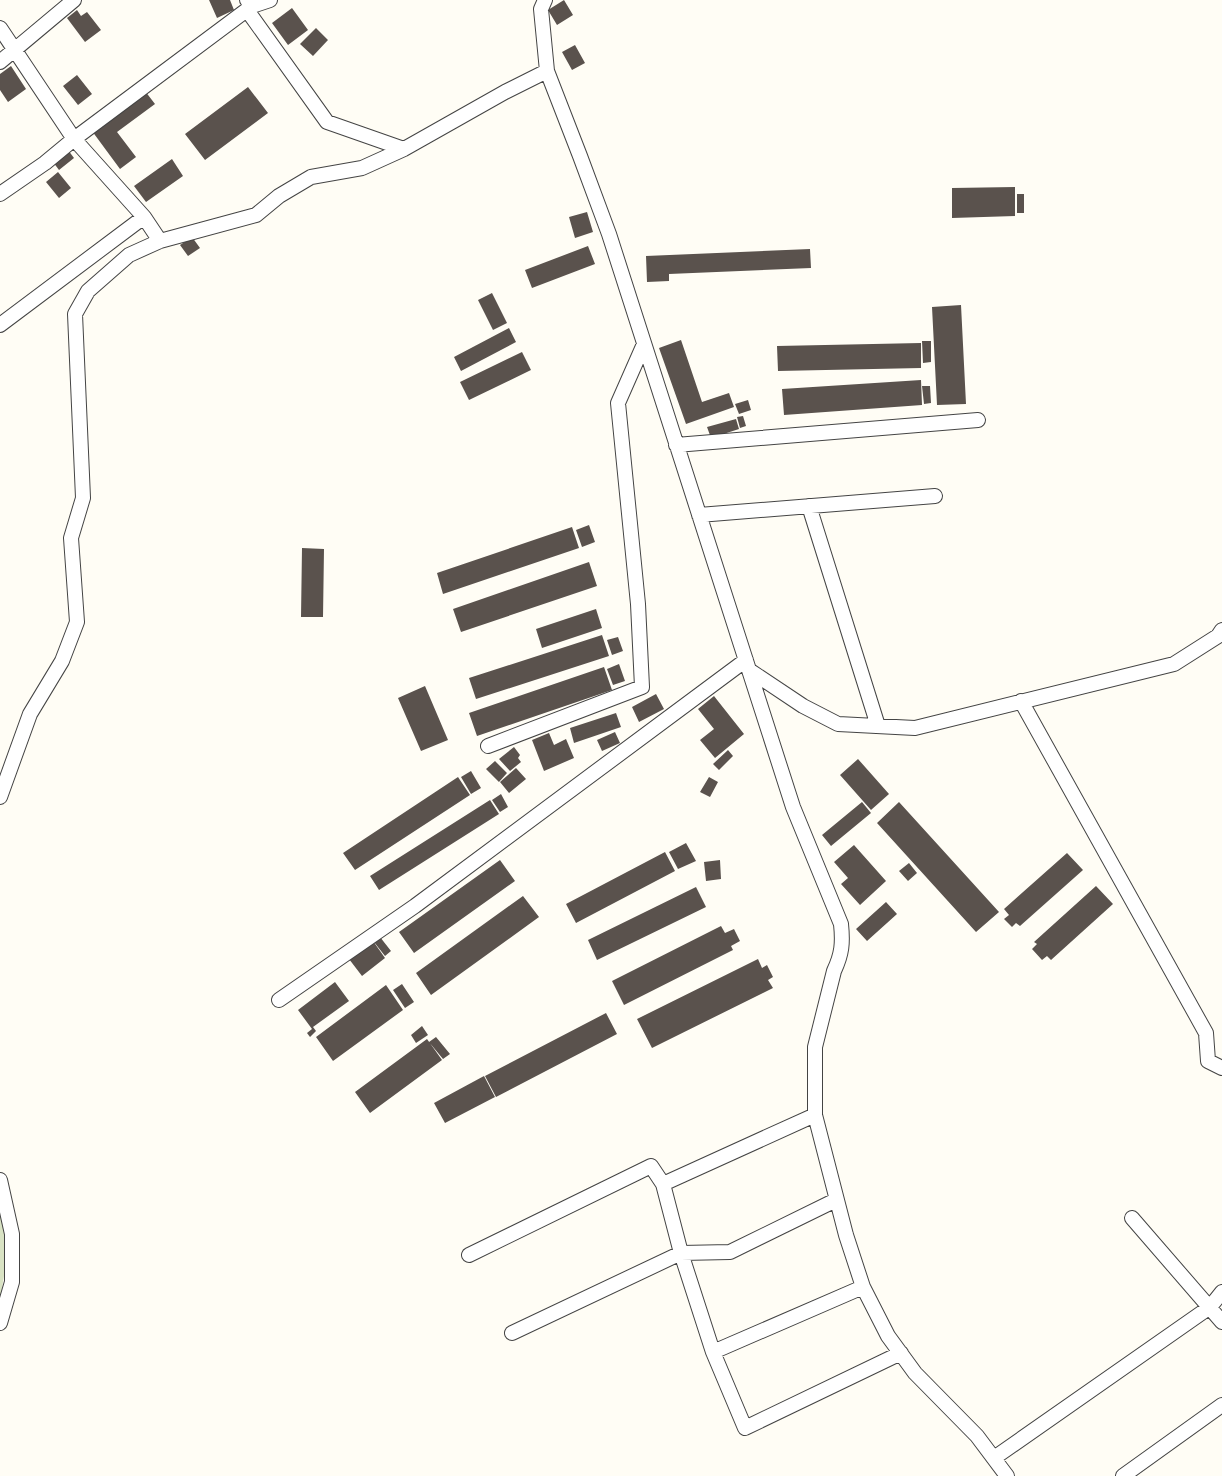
<svg xmlns="http://www.w3.org/2000/svg" width="1222" height="1476" viewBox="0 0 1222 1476" font-family="'Zilla Slab',serif">
<style>
.cemetery{fill:#d9e3c4}
.building{fill:#5a524d}
.lines{fill:none;stroke-linecap:round;stroke-linejoin:round}
.minor-casing{stroke:#444;stroke-width:16}
.minor{stroke:#fff;stroke-width:14}
</style>
<rect width="100%" height="100%" fill="#fffdf5"/>
<path class="cemetery" d="M0,1193L4,1210L6,1264L0,1300Z"/>
<path class="building" d="M209,0H230L234,10L217,18Z
M564,0L573,15L557,25L548,10Z
M292,8L308,30L288,45L272,23Z
M77,10L81,16L87,12L101,30L85,42L67,18Z
M316,28L328,40L313,56L300,44Z
M575,45L585,63L572,70L562,52Z
M11,66L26,89L8,102L0,90V74Z
M77,75L92,94L78,105L63,86Z
M248,87L268,113L205,160L185,134Z
M145,91L155,104L117,132L136,157L120,169L92,131Z
M68,150L74,158L59,170L53,162Z
M172,159L183,176L146,202L134,186Z
M58,172L71,188L59,198L46,182Z
M1015,187V216L952,218V188Z
M1017,194H1024V213H1017Z
M587,212L593,232L575,238L569,217Z
M192,237L200,248L188,256L180,245Z
M588,246L595,264L532,288L525,270Z
M810,249L811,268L669,274V281L647,282L646,256Z
M492,293L507,323L493,330L478,300Z
M961,305L966,404L937,405L932,307Z
M509,328L516,342L461,371L454,357Z
M681,340L702,402L729,393L734,407L686,424L659,348Z
M922,341H931V362L923,363Z
M921,343V368L778,371L777,346Z
M522,352L531,370L469,400L460,382Z
M921,380L922,405L784,415L782,389Z
M922,386H930L931,403L924,404Z
M748,400L751,410L739,414L735,404Z
M743,416L746,426L740,428L737,417Z
M736,419L739,429L711,438L707,427Z
M589,525L595,542L582,547L576,530Z
M572,527L579,548L443,594L437,573Z
M302,548L324,549L323,617H301Z
M589,562L597,586L461,632L453,609Z
M596,609L602,628L542,648L536,629Z
M602,635L609,656L476,699L469,678Z
M618,637L623,651L612,655L607,640Z
M619,664L625,681L613,685L607,669Z
M604,667L612,690L477,736L469,713Z
M425,686L448,740L421,751L398,698Z
M656,694L664,709L639,722L632,707Z
M714,696L744,734L715,758L700,740L714,729L698,709Z
M616,713L621,727L574,743L570,728Z
M615,732L620,743L602,751L597,740Z
M549,733L554,745L566,739L574,758L544,771L532,740Z
M514,747L520,755L518,758L521,762L510,771L499,759Z
M728,750L733,756L719,770L713,764Z
M858,759L889,794L871,810L840,775Z
M495,761L507,773L499,782L486,769Z
M516,768L526,779L509,793L500,782Z
M471,771L481,788L471,794L461,777Z
M458,777L470,795L355,870L343,853Z
M709,777L718,782L710,797L700,792Z
M501,794L508,807L500,812L492,800Z
M490,800L499,814L379,890L370,876Z
M862,802L871,813L831,846L822,835Z
M899,802L999,912L976,932L877,823Z
M686,843L696,861L678,869L669,852Z
M854,845L886,881L860,905L841,884L848,878L834,862Z
M665,852L675,871L576,923L566,904Z
M1067,853L1083,870L1020,926L1016,923L1012,927L1004,919L1009,915L1004,909Z
M500,860L515,881L414,953L399,932Z
M720,860L721,879L706,881L704,862Z
M909,863L917,873L908,881L899,871Z
M1096,886L1113,904L1051,960L1047,956L1042,960L1032,949L1037,944L1034,942Z
M696,887L706,907L597,960L588,940Z
M523,896L539,917L431,995L416,973Z
M886,902L897,914L867,941L856,929Z
M721,926L725,933L734,929L740,941L731,946L733,950L624,1005L612,981Z
M380,937L391,951L385,956L374,942Z
M373,941L385,958L362,976L349,959Z
M758,959L762,968L767,965L773,977L768,980L773,988L652,1048L637,1019Z
M335,982L349,1001L313,1027L316,1031L310,1037L307,1033L312,1029L298,1010Z
M402,984L414,1002L405,1008L393,990Z
M386,985L403,1010L333,1061L316,1037Z
M606,1013L617,1034L496,1097L485,1076Z
M422,1026L428,1035L416,1043L411,1035Z
M436,1037L450,1054L443,1059L429,1042Z
M427,1039L442,1060L370,1113L355,1092Z
M484,1076L495,1097L445,1123L434,1103Z"/>
<g class="lines">
<g class="minor-casing">
<path id="minor" d="M247,0L252,6L270,0
M545,0L541,9L547,71L580,156L609,234L749,670L803,706L838,724L915,728L1174,664L1218,636L1222,630
M247,10L327,122L404,149
M0,28L74,139L144,217L160,241
M0,62L74,0
M0,194L45,163L74,139L252,6
M0,325L144,217
M676,445L978,420
M809,506L878,726
M699,515L935,496
M749,670L793,807L841,924C843,943 842,954 834,971L815,1047V1115L846,1235L863,1287L888,1336L915,1373L977,1436L1007,1476
M1021,701L1206,1033L1208,1061L1222,1068
M488,746L642,687L638,604L618,403L644,344
M0,797L30,714L62,661L77,622L71,538L83,498L75,314L88,291L129,255L160,241L256,215L279,196L311,177L362,168L404,149L505,92L547,71
M279,1000L415,906L746,660
M0,1180L12,1234V1282L0,1323
M663,1184L815,1115
M1132,1218L1222,1322
M469,1255L651,1166L663,1184L681,1253L713,1352L745,1428L901,1353
M512,1333L681,1253L730,1252L836,1200
M713,1352L863,1287
M994,1458L1210,1307L1222,1292
M1123,1476L1222,1405"/>
</g>
<use href="#minor" class="minor"/>
</g>
</svg>
